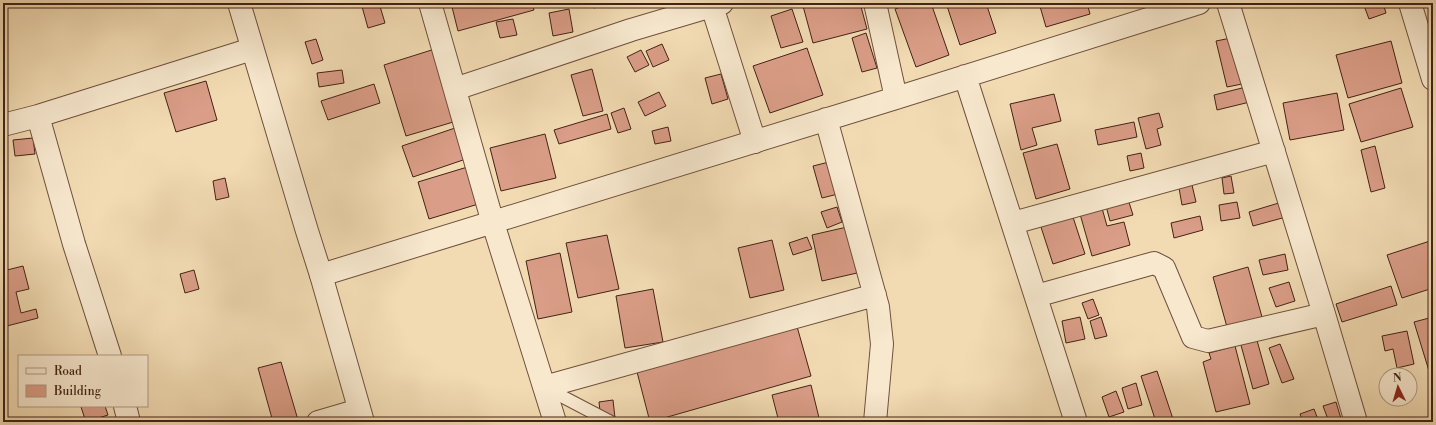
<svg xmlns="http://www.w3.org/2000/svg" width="1436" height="425" viewBox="0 0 1436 425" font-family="'Libre Bodoni',serif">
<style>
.building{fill:#da9d87;stroke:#432216}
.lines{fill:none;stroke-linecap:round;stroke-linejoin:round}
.service-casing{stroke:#6f503d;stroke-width:14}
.minor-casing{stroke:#6f503d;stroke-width:24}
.tertiary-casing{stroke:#6f503d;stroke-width:24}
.service{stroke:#f7e8ce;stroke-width:12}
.minor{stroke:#f7e8ce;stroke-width:22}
.tertiary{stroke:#f7e8ce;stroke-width:22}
</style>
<rect width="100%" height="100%" fill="#f2dbb3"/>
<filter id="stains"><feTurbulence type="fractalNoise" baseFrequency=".005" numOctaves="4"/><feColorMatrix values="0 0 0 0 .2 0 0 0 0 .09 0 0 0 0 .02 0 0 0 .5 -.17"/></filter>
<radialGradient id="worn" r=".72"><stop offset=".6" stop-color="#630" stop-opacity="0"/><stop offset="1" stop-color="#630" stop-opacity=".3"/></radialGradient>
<path class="building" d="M361,3H379L385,23L368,28Z
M451,3H532L534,10L458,31Z
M592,3H609L594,8Z
M661,3H695L665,15Z
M813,3H860L867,29L813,43L803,6Z
M911,3H931L949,55L916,67L895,9Z
M946,3H986L996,33L960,45Z
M1039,3H1087L1090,14L1046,27Z
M1363,3H1383L1386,13L1369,19Z
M569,9L573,32L553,36L549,13Z
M792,9L803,42L781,48L771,16Z
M513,19L517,35L500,38L496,22Z
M866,33L877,68L862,72L852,38Z
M1236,37L1247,83L1227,87L1216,41Z
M316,39L323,60L312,64L305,42Z
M1391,41L1402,83L1348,98L1336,55Z
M662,44L669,60L653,67L646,51Z
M438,48L460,120L406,136L384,65Z
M807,48L823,95L770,113L753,66Z
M641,50L649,65L635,72L627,57Z
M592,69L603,111L583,116L571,75Z
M342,70L344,83L319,87L317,73Z
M721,74L728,99L712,104L705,78Z
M206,81L217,120L176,132L164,93Z
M374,84L380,103L328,120L321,101Z
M1250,86L1254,101L1217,110L1214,95Z
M1401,88L1413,127L1361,142L1349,104Z
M659,92L666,106L645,116L638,102Z
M1337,93L1344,130L1290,140L1283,103Z
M1054,94L1061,121L1032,128L1037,145L1021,150L1010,104Z
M624,108L631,129L618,133L611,113Z
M1159,113L1163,127L1157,129L1161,145L1146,149L1138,118Z
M607,114L611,129L559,144L554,130Z
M1134,122L1137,137L1098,145L1095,130Z
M668,127L671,141L655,144L652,131Z
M455,128L466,159L413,177L402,146Z
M545,134L556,178L501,191L490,148Z
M33,138L35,154L15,156L13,140Z
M1057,144L1070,189L1036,199L1023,153Z
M1375,146L1385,188L1371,192L1361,150Z
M1141,153L1144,168L1130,171L1127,156Z
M829,162L838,194L822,198L813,166Z
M474,165L485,202L429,219L418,182Z
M1231,176L1234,193L1224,194L1222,178Z
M225,178L229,197L216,200L213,181Z
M1192,185L1196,202L1182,205L1179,188Z
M1127,196L1133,215L1110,221L1105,202Z
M1237,202L1240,218L1221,221L1219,205Z
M1282,202L1286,217L1253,226L1249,212Z
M837,207L842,222L827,228L821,212Z
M1102,208L1107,226L1124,222L1130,245L1092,256L1080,214Z
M1071,211L1085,254L1053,264L1039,221Z
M1200,216L1203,230L1174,238L1171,223Z
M847,227L857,273L822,281L812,235Z
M607,235L619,289L578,298L566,243Z
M807,237L812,249L793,255L789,243Z
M772,240L784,290L750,298L738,248Z
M1433,240V288L1402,298L1387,255Z
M560,253L572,312L538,319L526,261Z
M1285,254L1288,270L1263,275L1259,260Z
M23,266L29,289L16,292L21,313L36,309L38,318L3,327V271Z
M1248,267L1262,317L1227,327L1213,277Z
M194,270L199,289L185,293L180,274Z
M1289,282L1295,301L1276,307L1269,288Z
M1391,286L1397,305L1342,322L1336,304Z
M653,289L663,342L625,348L616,296Z
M1093,299L1099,315L1088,319L1082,303Z
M1080,317L1085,339L1066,343L1062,321Z
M1101,317L1107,336L1095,339L1090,321Z
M1433,317V384L1414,322Z
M796,323L811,376L650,422L636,368Z
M1407,331L1414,364L1397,368L1393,349L1385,351L1382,336Z
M1255,333L1269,384L1253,389L1239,338Z
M1280,344L1294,379L1282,383L1269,348Z
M1235,346L1250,404L1216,412L1203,362L1211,359L1209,353Z
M281,362L298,420L293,422H273L258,368Z
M1157,371L1174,422H1156L1141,376Z
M1136,383L1142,405L1128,409L1122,388Z
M811,385L820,422H779L772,395Z
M1116,391L1124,412L1109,417L1102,397Z
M613,400L615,418L601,420L599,402Z
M1336,402L1342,422H1329L1323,406Z
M85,406H105L108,415L86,422L81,407Z
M1314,409L1319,422H1303L1300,414Z"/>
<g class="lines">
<g class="service-casing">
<path id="service" d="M544,387L611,422"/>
</g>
<g class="minor-casing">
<path id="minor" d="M430,3L493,223L555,422
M711,3L755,142
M875,3L896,98
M1228,3L1324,314L1356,422
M1410,3L1433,79
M965,76L1076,422
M455,89L631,30L722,3
M38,116L74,244L110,356
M826,119L878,307L882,344L875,422
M3,125L38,116L252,49
M1013,223L1274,151
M321,275L896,98L1199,3
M1036,296L1154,263L1164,268L1193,337L1208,341L1324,314
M544,387L875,295
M125,406L129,422
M318,422L359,410"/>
</g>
<g class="tertiary-casing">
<path id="tertiary" d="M239,3L307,231L321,275L363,422"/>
</g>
<use href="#service" class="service"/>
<use href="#minor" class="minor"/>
<use href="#tertiary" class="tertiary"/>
</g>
<rect width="1436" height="425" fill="none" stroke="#f2dbb3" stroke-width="16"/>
<rect x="4" y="4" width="1428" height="417" fill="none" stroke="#432216" stroke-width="2"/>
<rect x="8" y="8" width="1420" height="409" fill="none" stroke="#432216"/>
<rect x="18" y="355" width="130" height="52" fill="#f7e8ce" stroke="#af9984"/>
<rect x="26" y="368" width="20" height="6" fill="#f7e8ce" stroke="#af9984"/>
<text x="54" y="375" font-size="12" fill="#432216">Road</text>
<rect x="26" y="385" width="20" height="12" fill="#da9d87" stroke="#af9984"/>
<text x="54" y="395" font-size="12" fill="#432216">Building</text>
<g transform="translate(1398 387) rotate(355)"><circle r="19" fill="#f7e8ce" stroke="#af9984"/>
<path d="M0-3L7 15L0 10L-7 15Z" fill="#8f2418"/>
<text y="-6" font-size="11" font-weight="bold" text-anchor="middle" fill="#432216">N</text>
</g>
<rect width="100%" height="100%" filter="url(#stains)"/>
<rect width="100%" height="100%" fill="url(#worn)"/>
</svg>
